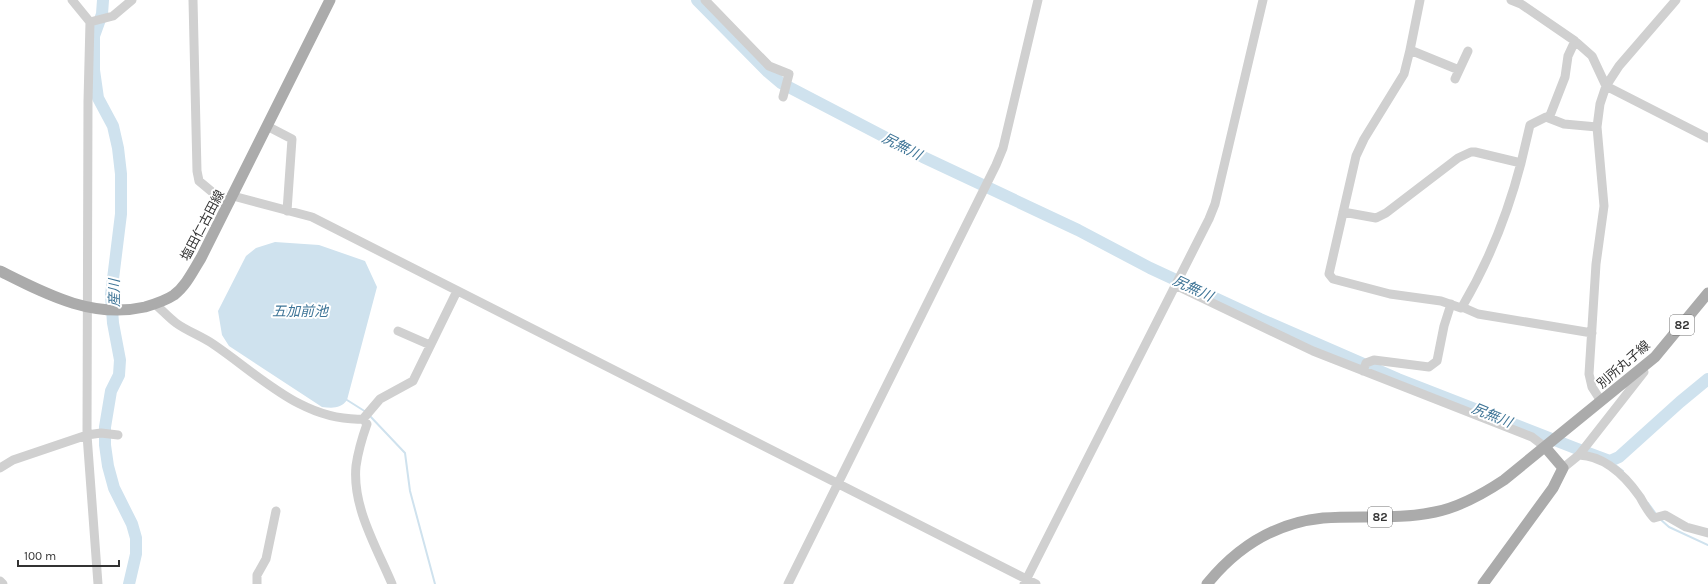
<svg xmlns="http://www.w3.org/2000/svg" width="1708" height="584" viewBox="0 0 1708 584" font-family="Karla,'Noto Sans JP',sans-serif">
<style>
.water{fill:#cfe2ee}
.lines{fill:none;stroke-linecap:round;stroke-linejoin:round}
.stream{stroke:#cfe2ee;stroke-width:2}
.river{stroke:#cfe2ee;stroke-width:12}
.minor{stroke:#d0d0d0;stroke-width:9}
.major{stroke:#ababab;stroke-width:11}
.labels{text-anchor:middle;stroke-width:4;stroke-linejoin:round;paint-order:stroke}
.shield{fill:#fff;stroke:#707070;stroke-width:1}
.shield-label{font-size:12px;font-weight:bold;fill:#333}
.street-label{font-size:13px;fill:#333;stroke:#fff}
.water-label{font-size:14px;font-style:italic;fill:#3f7597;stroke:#fff}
</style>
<rect width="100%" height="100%" fill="#fff"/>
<path class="water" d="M275,242L319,245L365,261L377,287L347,400C341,409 332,408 322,407L229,346L222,335L218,311L246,256L256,248Z"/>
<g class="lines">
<path class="stream" d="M347,400L366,412
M369,415L405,453L410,491L435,584
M1610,461L1623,471
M1648,503L1656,514
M1660,519L1669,527L1708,545"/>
<path class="river" d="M103,0L102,14L94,36V70L98,98L113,126L118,148L121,174V214L111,295L113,323L120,360L119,375L111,391L105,427V445L108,466L114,488L132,524L136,538V554L129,584
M697,0L768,72L781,83L923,157L1078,230L1150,268L1260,319L1398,379L1575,448L1610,461L1619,457L1680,402L1708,379"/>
<path class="minor" d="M72,0L90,22
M193,0L197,171L199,181L217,196L230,202
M705,0L769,66L789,74L783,97
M1420,0L1410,50L1404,74L1364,139L1356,156L1329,274L1333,279L1390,294L1441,301L1461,308L1462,307L1478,314L1592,333
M1511,0L1521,4L1575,41L1592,56L1606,86L1708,138
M90,22L88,101L87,435L98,584
M90,22L113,16L132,0
M1410,50L1459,70
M1455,79L1468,51
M1549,118L1565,77L1568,56L1575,41
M267,126L292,139L287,211
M233,196L312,217L1036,584
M1343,212L1376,218L1386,213L1458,158L1471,152H1475L1521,163L1530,125L1546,117L1564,124L1597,127
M1175,285L1313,351L1532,437L1545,447
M155,304C162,310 168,317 176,323C187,331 201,336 213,344C259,375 303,422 363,419L380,399L413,381L457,291
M1462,307C1488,263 1508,213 1521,163
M398,331L430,345
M1363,371L1366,363L1374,360L1429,367L1437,361L1444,326L1451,304
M1601,401L1592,387L1589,374L1596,264L1604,206L1597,127L1600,104L1606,86L1619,66L1676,0
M363,419L367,424C362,438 358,452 356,466C352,507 377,548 392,584
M1579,455C1605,456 1626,477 1640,497C1644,504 1648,512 1654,518L1665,515L1686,527L1708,533
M0,468L13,460L87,435L101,433L118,435
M1563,468L1579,455L1644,372
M0,581L3,584
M257,584V575L266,559L276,511
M788,584L996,165L1003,148L1038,0
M1024,584L1209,219L1215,204L1263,0"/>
<path class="major" d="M0,271C46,294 92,319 145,307C155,304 165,301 174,295C186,286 193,271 201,258L330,0
M1207,584C1237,547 1274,523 1323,518C1360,515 1398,520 1435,512C1460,507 1483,494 1504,480L1655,357L1708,293
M1483,584L1553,488L1563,468L1545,447"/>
</g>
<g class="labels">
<g class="shield">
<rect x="1670" y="315" width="24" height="20" rx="3"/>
<rect x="1368" y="507" width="24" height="20" rx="3"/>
</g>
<g class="shield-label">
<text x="1682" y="329">82</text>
<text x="1380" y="521">82</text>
</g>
<g class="street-label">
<text transform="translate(202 225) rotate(-62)" y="5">塩田仁古田線</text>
<text transform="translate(1623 364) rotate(-41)" y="5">別所丸子線</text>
</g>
<g class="water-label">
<text transform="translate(902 146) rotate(27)" y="5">尻無川</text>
<text transform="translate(1193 288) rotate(25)" y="5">尻無川</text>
<text transform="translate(114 293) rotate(-90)" y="5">産川</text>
<text x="300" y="316">五加前池</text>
<text transform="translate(1492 415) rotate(22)" y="5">尻無川</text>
</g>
</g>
<path d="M18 560v6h101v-6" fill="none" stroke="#333333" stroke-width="2"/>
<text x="24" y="560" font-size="12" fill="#333333" stroke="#ffffff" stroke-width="3" paint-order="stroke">100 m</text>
</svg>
